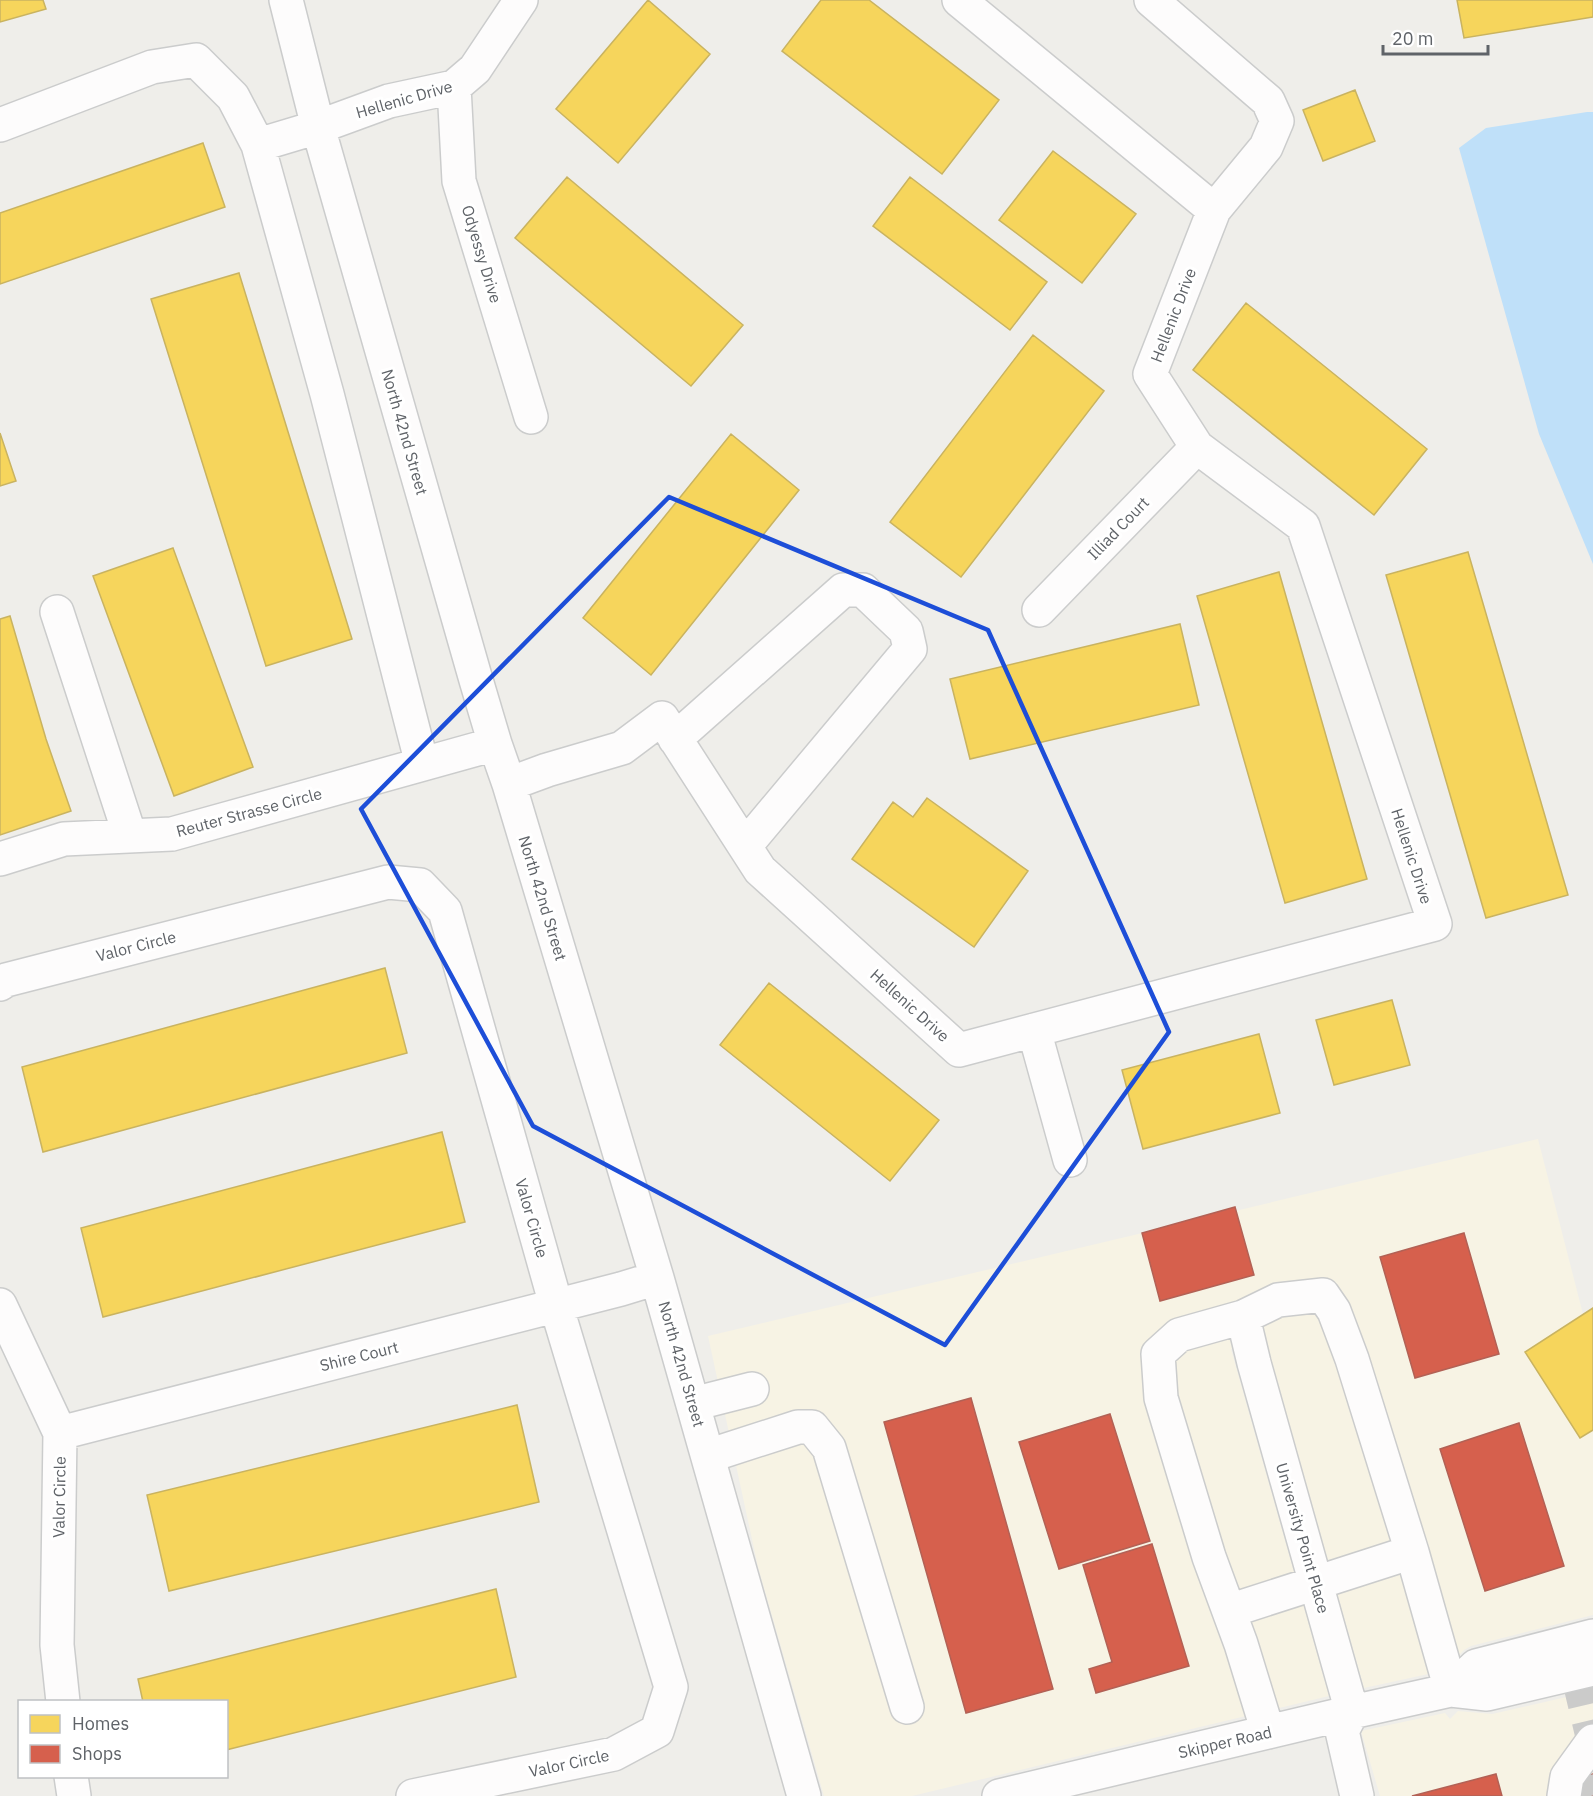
<svg xmlns="http://www.w3.org/2000/svg" width="1593" height="1796" viewBox="0 0 1593 1796" font-family="'IBM Plex Sans',sans-serif">
<style>
.commercial{fill:#f7f3e4}
.water{fill:#bfe0f9}
.homes{fill:#f6d55c;stroke:#c9b360;stroke-width:1.5}
.shops{fill:#d6604d;stroke:#b26155;stroke-width:1.5}
.lines{fill:none;stroke-linecap:round;stroke-linejoin:round}
.minor-tunnel{stroke:#cbcbca;stroke-width:33;stroke-dasharray:33 16;stroke-linecap:butt}
.minor-casing{stroke:#cbcccc;stroke-width:36}
.minor{stroke:#fdfcfc;stroke-width:33}
.marked{fill:none;stroke:#1d4ed8;stroke-width:4.5;stroke-linejoin:round}
.labels{text-anchor:middle;stroke-width:6;stroke-linejoin:round;paint-order:stroke}
.street-label{font-size:16px;fill:#5f6368;stroke:#fff}
</style>
<rect width="100%" height="100%" fill="#efeeea"/>
<path class="commercial" d="M1538,1139L1593,1353V1615L1471,1646L1464,1650L1444,1670L1433,1673L1364,1688L1265,1339L1231,1349L1329,1696L912,1796H824L758,1567L708,1336Z
M1593,1691V1796H1380L1361,1731L1445,1713L1450,1719L1458,1711L1492,1714Z"/>
<path class="water" d="M1587,112H1593V564L1539,434L1459,148L1486,128Z"/>
<path class="homes" d="M0,0H43L46,9L0,22Z
M648,0L710,54L618,163L556,109Z
M821,0H869L999,100L942,174L782,51Z
M1457,0H1593V17L1464,38Z
M1355,90L1375,141L1323,161L1303,110Z
M203,143L225,207L0,284V213Z
M1053,151L1136,214L1082,283L999,220Z
M567,177L743,325L691,386L515,238Z
M910,177L1047,282L1010,330L873,226Z
M239,273L352,639L266,666L151,299Z
M1246,303L1427,449L1374,515L1193,370Z
M1033,335L1104,391L961,577L890,522Z
M0,433L16,481L0,486Z
M731,434L799,490L651,675L583,618Z
M173,548L253,767L174,796L93,576Z
M1468,552L1568,895L1486,918L1386,575Z
M1279,572L1367,879L1285,903L1197,596Z
M10,616L46,739L71,811L0,835V619Z
M1180,624L1199,705L970,759L950,679Z
M927,798L1028,871L974,947L852,859L893,802L913,817Z
M385,968L407,1053L43,1152L22,1067Z
M769,983L939,1120L890,1181L720,1045Z
M1392,1000L1410,1065L1334,1085L1316,1020Z
M1259,1034L1280,1113L1143,1149L1122,1070Z
M442,1132L465,1222L103,1317L81,1228Z
M1593,1308V1430L1580,1438L1525,1352Z
M517,1405L539,1502L169,1591L147,1495Z
M496,1589L516,1677L226,1750V1702H143L138,1679Z"/>
<path class="shops" d="M1235,1207L1254,1275L1160,1301L1142,1233Z
M1464,1233L1499,1354L1415,1378L1380,1257Z
M971,1398L1053,1689L966,1713L884,1422Z
M1110,1414L1150,1541L1059,1569L1019,1442Z
M1519,1423L1564,1566L1485,1591L1440,1449Z
M1152,1544L1189,1666L1096,1693L1089,1669L1112,1662L1083,1565Z
M1496,1774L1502,1796H1412Z
M1593,1774V1796H1579L1574,1779Z"/>
<g class="lines">
<path class="minor-tunnel" d="M1577,1673L1593,1741
M1586,1776L1591,1796"/>
<g class="minor-casing">
<path id="minor" d="M286,0L318,127L476,680L495,744L509,784L657,1278L804,1796
M1151,0L1268,101L1277,121L1266,147L1214,210
M454,87L459,181L531,417
M0,125L152,67L196,60L233,97L258,145L318,127L389,101L454,87L475,69L521,0
M258,145L327,394L422,764
M1039,610L1197,447
M57,612L130,836
M675,739L843,590H863L906,631L910,649L745,846
M509,784L547,770L622,748L662,718L760,870L959,1050L1435,924L1303,526L1197,447L1150,374L1214,210L959,0
M0,859L64,839L172,834L495,744
M0,984L6,980L388,882L420,885L445,911L556,1305L671,1687L657,1731L614,1754L413,1796
M1034,1030L1070,1160
M0,1305L60,1433L57,1645L63,1702
M1243,1317L1179,1335L1158,1354L1161,1398L1209,1557L1241,1644L1268,1732
M693,1404L752,1389
M60,1433L621,1289L657,1278
M708,1456L798,1427H812L829,1448L907,1707
M1229,1611L1412,1552
M1451,1690L1476,1666L1593,1636
M71,1776L74,1796
M999,1796L1352,1712L1451,1690L1487,1694L1593,1669
M1357,1796L1342,1731L1352,1712L1254,1363L1243,1317L1278,1300L1323,1295L1334,1311L1352,1359L1412,1552L1451,1690
M1564,1796L1567,1777L1593,1741"/>
</g>
<use href="#minor" class="minor"/>
</g>
<path class="marked" d="M669,497L988,630L1169,1032L945,1345L533,1126L361,809Z"/>
<g class="labels">
<g class="street-label">
<text transform="translate(404 99) rotate(-16)" y="6">Hellenic Drive</text>
<text transform="translate(482 254) rotate(73)" y="6">Odyessy Drive</text>
<text transform="translate(1173 315) rotate(-69)" y="6">Hellenic Drive</text>
<text transform="translate(405 432) rotate(74)" y="6">North 42nd Street</text>
<text transform="translate(1118 528) rotate(-46)" y="6">Illiad Court</text>
<text transform="translate(249 812) rotate(-15)" y="6">Reuter Strasse Circle</text>
<text transform="translate(1412 856) rotate(72)" y="6">Hellenic Drive</text>
<text transform="translate(543 898) rotate(73)" y="6">North 42nd Street</text>
<text transform="translate(136 946) rotate(-14)" y="6">Valor Circle</text>
<text transform="translate(910 1005) rotate(42)" y="6">Hellenic Drive</text>
<text transform="translate(532 1218) rotate(74)" y="6">Valor Circle</text>
<text transform="translate(359 1356) rotate(-14)" y="6">Shire Court</text>
<text transform="translate(682 1364) rotate(74)" y="6">North 42nd Street</text>
<text transform="translate(59 1497) rotate(-89)" y="6">Valor Circle</text>
<text transform="translate(1303 1538) rotate(74)" y="6">University Point Place</text>
<text transform="translate(1225 1742) rotate(-13)" y="6">Skipper Road</text>
<text transform="translate(569 1763) rotate(-12)" y="6">Valor Circle</text>
</g>
</g>
<rect x="18" y="1700" width="210" height="78" fill="#ffffff" stroke="#bfc1c3" stroke-width="1.5"/>
<rect x="30" y="1715" width="30" height="18" fill="#f6d55c" stroke="#bfc1c3" stroke-width="1.5"/>
<text x="72" y="1730" font-size="18" fill="#5f6368">Homes</text>
<rect x="30" y="1745" width="30" height="18" fill="#d6604d" stroke="#bfc1c3" stroke-width="1.5"/>
<text x="72" y="1760" font-size="18" fill="#5f6368">Shops</text>
<path d="M1383 45v9h105v-9" fill="none" stroke="#5f6368" stroke-width="3"/>
<text x="1392" y="45" font-size="18" fill="#5f6368" stroke="#ffffff" stroke-width="4.5" paint-order="stroke">20 m</text>
</svg>
